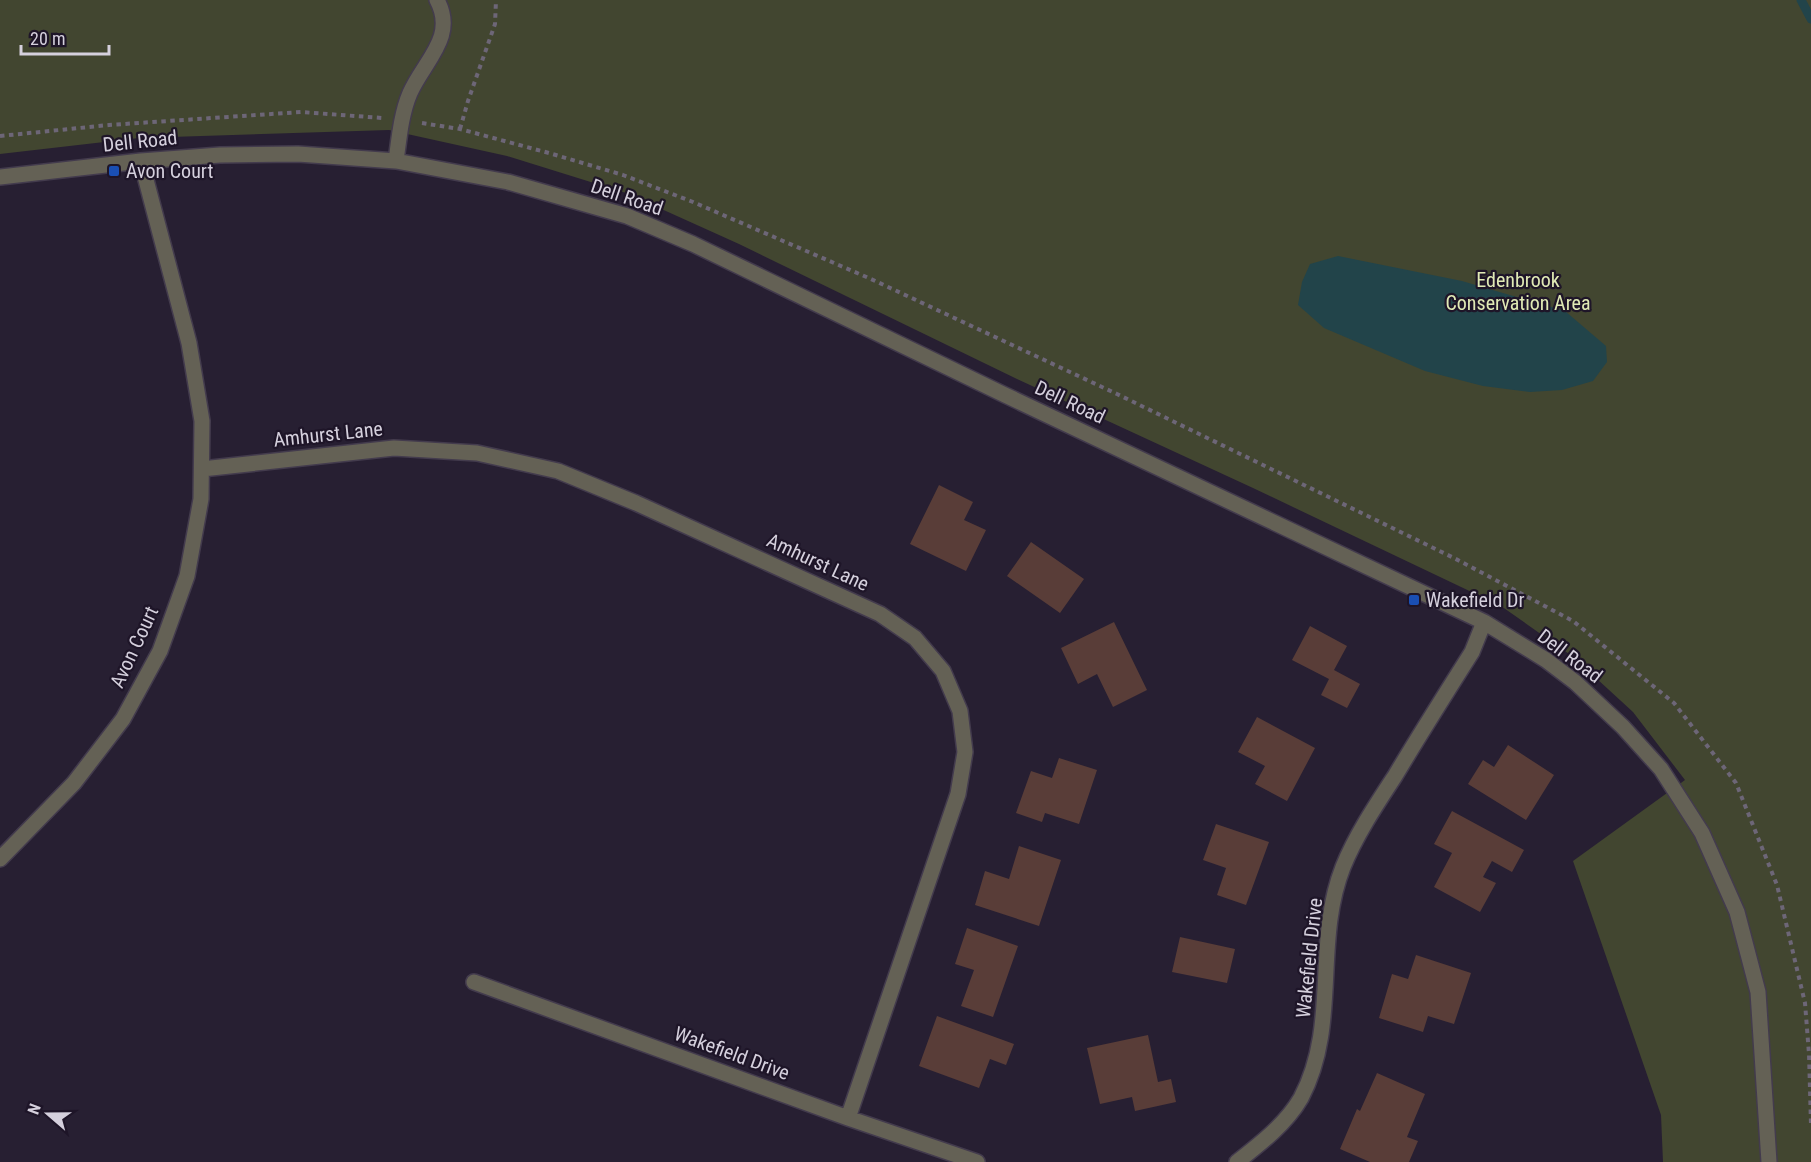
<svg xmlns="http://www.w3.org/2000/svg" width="1811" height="1162" viewBox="0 0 1811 1162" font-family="'Roboto Condensed',sans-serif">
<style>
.green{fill:#424630}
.water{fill:#22444a}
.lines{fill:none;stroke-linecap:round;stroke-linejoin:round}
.stream{stroke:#22444a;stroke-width:9}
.building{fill:#593d38}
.minor-casing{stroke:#433b4d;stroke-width:18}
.path{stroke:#6d6677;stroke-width:4;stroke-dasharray:4.5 4.5;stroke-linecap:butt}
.minor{stroke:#646155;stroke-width:15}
.transit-dot{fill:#1a4fb4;stroke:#1e1528;stroke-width:2}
.labels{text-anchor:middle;stroke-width:4.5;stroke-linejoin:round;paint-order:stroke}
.street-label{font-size:20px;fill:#d5d0dd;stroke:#1e1528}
.poi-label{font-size:20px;fill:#d5d0dd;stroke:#1e1528;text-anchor:start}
.park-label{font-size:20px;fill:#e0eab5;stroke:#1e1528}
</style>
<rect width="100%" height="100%" fill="#271f32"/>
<path class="green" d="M0,0H1811V1162H1663L1661,1115L1573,861L1685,780L1633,712L1572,656L1501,606L1253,488L1017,379L739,244L626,193L507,156L389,130L139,138L0,154Z"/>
<path class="water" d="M1338,256L1462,281L1565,311L1606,346L1607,362L1593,381L1562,390L1530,392L1483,386L1425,371L1324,328L1298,305L1302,282L1310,264Z"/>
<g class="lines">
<path class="stream" d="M1801,0L1811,19"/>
</g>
<path class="building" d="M939,485L973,502L964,520L986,530L966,571L910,544Z
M1031,542L1084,579L1060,613L1007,576Z
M1114,622L1147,690L1113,707L1097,674L1078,684L1061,648Z
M1310,626L1347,646L1334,670L1360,684L1347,708L1321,695L1329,679L1292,660Z
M1257,717L1315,748L1287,801L1255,784L1265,766L1238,752Z
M1508,745L1554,775L1526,820L1468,784L1483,760L1494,767Z
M1059,758L1097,770L1079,824L1045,813L1042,822L1016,813L1031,771L1052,778Z
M1452,811L1524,850L1512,872L1492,861L1483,877L1496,883L1480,912L1434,887L1452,853L1434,844Z
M1216,824L1269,842L1246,905L1217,895L1226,868L1203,860Z
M1019,846L1061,860L1039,926L975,905L985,871L1009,879Z
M967,928L1018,946L993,1017L961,1006L974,970L955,964Z
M1180,937L1235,949L1227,983L1172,972Z
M1416,955L1471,973L1454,1024L1428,1016L1423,1032L1379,1018L1392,974L1408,979Z
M937,1016L1014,1044L1006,1065L990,1059L979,1088L919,1066Z
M1148,1035L1158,1082L1171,1079L1176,1102L1135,1111L1132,1097L1100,1104L1087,1048Z
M1377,1073L1425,1094L1407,1137L1418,1141L1409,1162H1370L1340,1149L1357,1109L1360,1111Z"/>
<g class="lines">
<g class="minor-casing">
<path id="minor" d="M396,161C399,139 401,114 410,93C424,61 457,37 437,0
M0,177L141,161L220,155L298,154L396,161L508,182L627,216L693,244L1005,395L1484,622L1546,660L1575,682L1623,727L1661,769L1702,833L1737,912L1758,992L1769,1162
M202,469L394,448L477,453L558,471L636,503L880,614L915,638L943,671L960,711L965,752L958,794L848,1118
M0,859L74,783L123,719L160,651L187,576L201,499L202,421L189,343L141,161
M474,982L848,1118L977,1162
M1237,1162C1260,1144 1286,1124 1301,1098C1340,1024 1313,943 1343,867C1356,835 1376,805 1395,776C1420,734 1446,693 1472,652L1484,622"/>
</g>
<path class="path" d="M422,123L460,129L549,153L623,175L693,202L871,279L1117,394L1454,558L1573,621L1674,703L1736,783L1777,885L1805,1003L1809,1054L1811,1125
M460,129L468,101L495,24L496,0
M0,136L109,125L301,112L382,118"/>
<use href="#minor" class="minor"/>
</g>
<g class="transit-dot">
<rect x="108" y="165" width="12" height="12" rx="3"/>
<rect x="1408" y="594" width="12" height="12" rx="3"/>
</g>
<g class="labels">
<g class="street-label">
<text transform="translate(140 141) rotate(-6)" y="7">Dell Road</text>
<text transform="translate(627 197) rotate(19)" y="7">Dell Road</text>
<text transform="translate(1070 402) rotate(25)" y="7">Dell Road</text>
<text transform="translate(328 434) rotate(-6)" y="7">Amhurst Lane</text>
<text transform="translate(818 562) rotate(25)" y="7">Amhurst Lane</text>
<text transform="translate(134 647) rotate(-65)" y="7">Avon Court</text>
<text transform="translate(1570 656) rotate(37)" y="7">Dell Road</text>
<text transform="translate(1309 958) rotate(-84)" y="7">Wakefield Drive</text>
<text transform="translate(732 1053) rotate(20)" y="7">Wakefield Drive</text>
</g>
<g class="poi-label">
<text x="126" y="178">Avon Court</text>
<text x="1426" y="607">Wakefield Dr</text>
</g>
<g class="park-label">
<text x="1518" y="287">Edenbrook<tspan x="1518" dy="23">Conservation Area</tspan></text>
</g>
</g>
<g transform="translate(48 1114) rotate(290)" stroke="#1e1528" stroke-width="4.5" paint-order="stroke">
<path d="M0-4.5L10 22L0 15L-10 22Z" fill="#d5d0dd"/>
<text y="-9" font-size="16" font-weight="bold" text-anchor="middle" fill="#d5d0dd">N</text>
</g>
<path d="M21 45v9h88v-9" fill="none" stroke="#d5d0dd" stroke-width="3"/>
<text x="30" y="45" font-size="18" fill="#d5d0dd" stroke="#1e1528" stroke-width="4.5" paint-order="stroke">20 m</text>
</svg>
